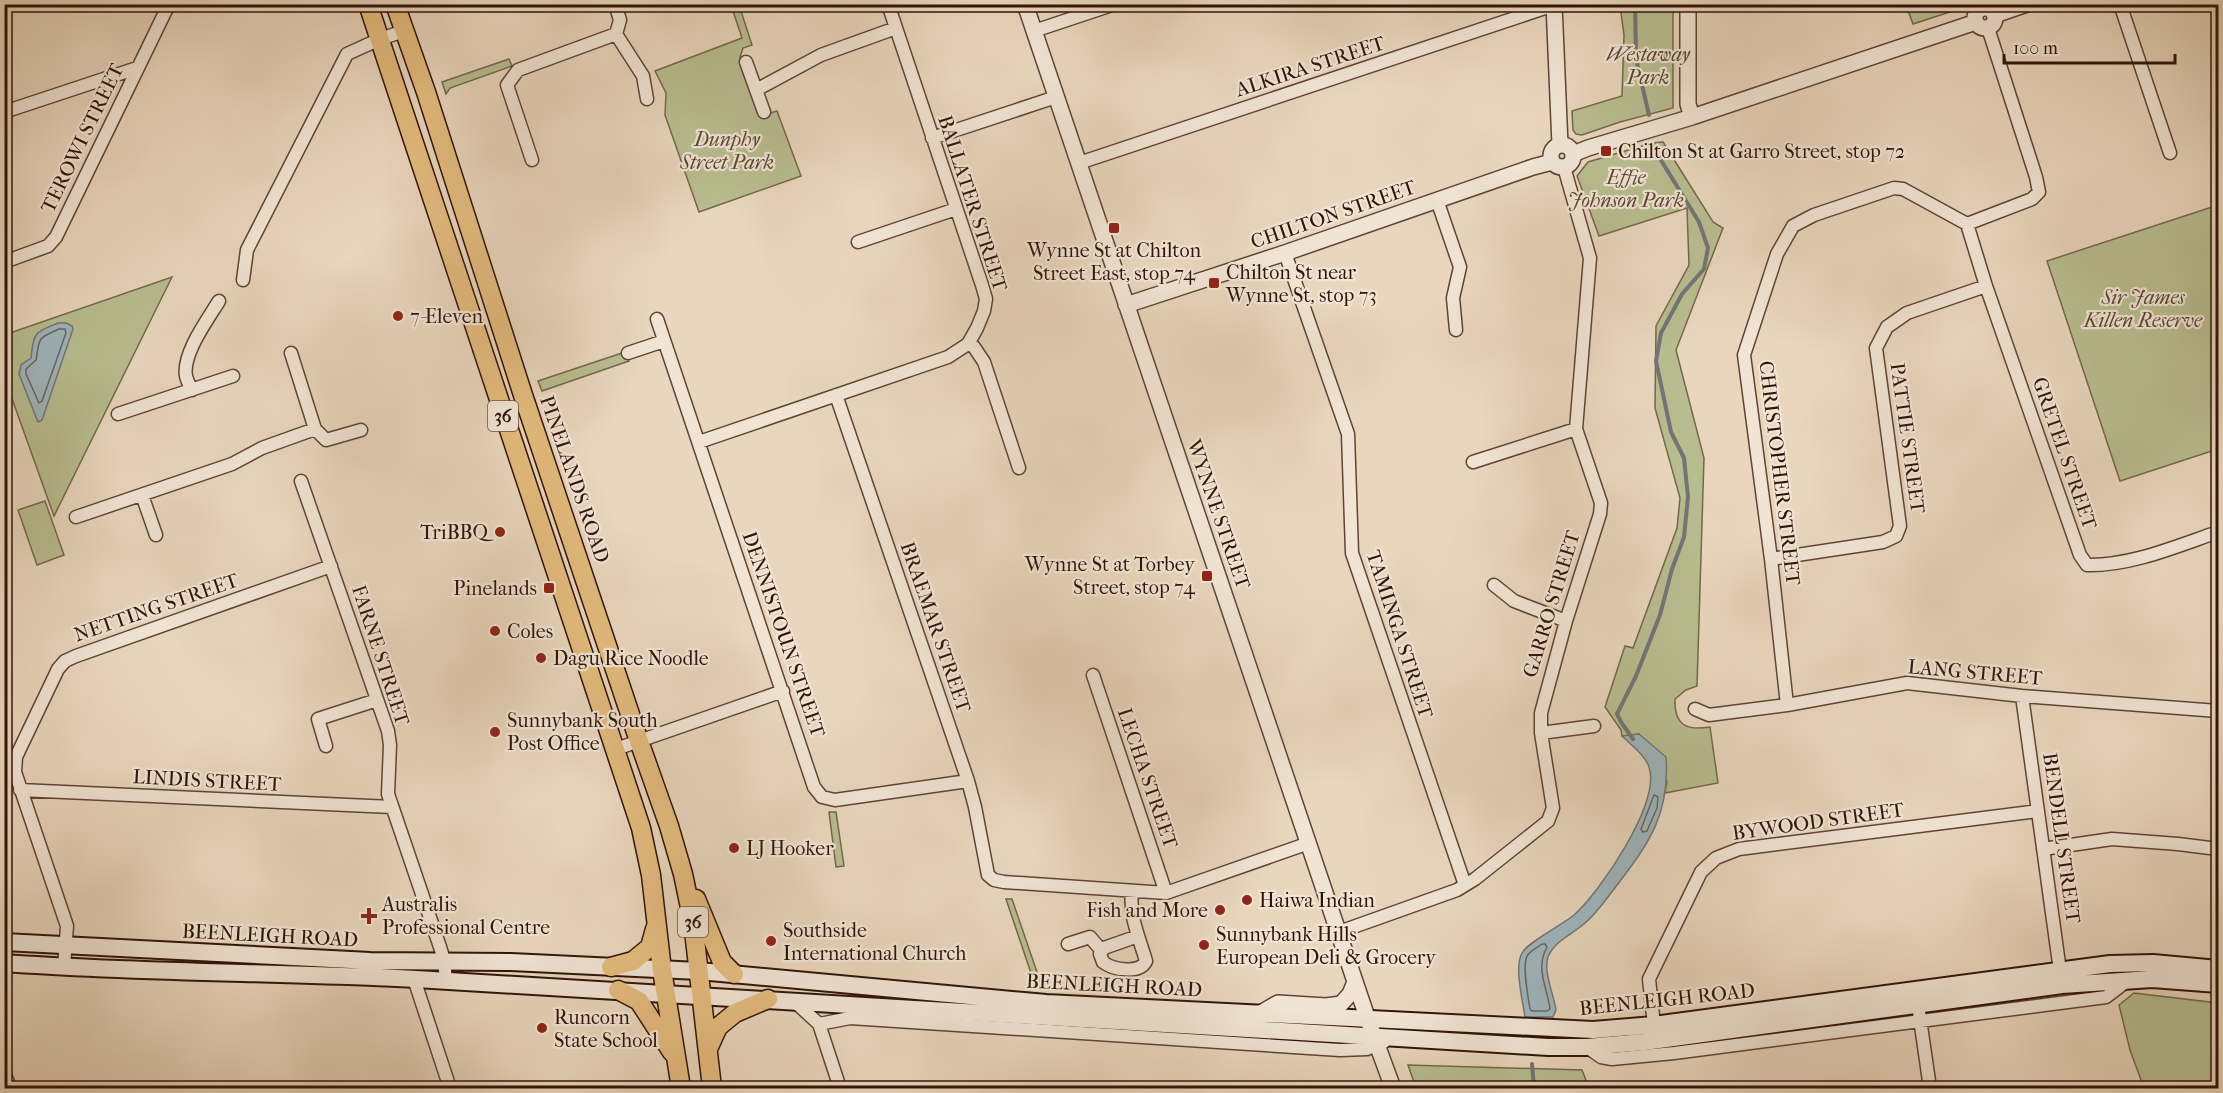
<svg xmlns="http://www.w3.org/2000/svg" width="2223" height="1093" font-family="'IM FELL French Canon',serif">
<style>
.green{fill:#b8bd90;stroke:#74684c;stroke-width:1.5}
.water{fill:#9fb6be;stroke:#737576;stroke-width:1.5}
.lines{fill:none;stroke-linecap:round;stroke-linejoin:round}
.shore{stroke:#686564;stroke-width:1.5}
.stream{stroke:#737576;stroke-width:4}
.minor-casing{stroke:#5e4436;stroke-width:15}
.tertiary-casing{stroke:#5e4436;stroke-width:18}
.secondary-casing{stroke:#301409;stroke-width:20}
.primary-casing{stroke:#301409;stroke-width:21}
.minor{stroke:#f1e4d4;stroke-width:12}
.tertiary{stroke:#f1e4d4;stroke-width:15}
.secondary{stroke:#f1e4d4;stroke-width:16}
.primary{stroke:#e4bb7e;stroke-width:18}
.poi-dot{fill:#8f2418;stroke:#f1e4d4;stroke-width:2}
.labels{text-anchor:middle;stroke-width:4.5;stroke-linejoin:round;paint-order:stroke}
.shield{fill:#f1e4d4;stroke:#6a5246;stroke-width:1.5}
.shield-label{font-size:18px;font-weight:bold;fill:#301409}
.park-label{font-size:20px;font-style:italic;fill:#594732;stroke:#f1e4d4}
.street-label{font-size:20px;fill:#301409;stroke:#f1e4d4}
.poi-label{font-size:20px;fill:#301409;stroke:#f1e4d4;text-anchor:start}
</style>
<rect width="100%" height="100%" fill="#e9d6bd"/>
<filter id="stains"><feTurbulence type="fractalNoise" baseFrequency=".00333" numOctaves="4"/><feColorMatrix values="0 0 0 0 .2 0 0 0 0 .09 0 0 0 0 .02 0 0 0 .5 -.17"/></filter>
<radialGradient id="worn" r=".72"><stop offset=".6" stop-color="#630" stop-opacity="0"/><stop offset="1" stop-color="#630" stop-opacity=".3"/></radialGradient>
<!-- green -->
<path class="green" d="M731,5H739L752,45L743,48L740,57L760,116L777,111L801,176L699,212L665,115L666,93L655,71L742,38Z
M1620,5H1673V108L1620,122L1582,135L1576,134L1573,130L1572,111L1622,96L1624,35Z
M1906,5V4L1971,5L1913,24Z
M509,59L512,66L450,88L446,94L442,82Z
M1663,142L1713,222L1723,228L1676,350L1704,458L1697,686L1686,690L1675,699C1674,725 1686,731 1710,727L1718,783L1665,793L1667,782L1639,734L1622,736L1621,730L1605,707L1625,646L1633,648L1677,528L1680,498L1655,408L1656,326L1689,265L1687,208L1599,236L1577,176L1588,162L1652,143Z
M2218,205V449L2120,481L2047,261Z
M172,277L54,516L5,379L9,371L5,359L4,335Z
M625,352L629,361L542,391L538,381Z
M45,501L64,555L37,565L18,510Z
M829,812H836L844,866L836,867Z
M1006,899H1012L1040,981L1036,988Z
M2134,993L2218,1003V1088H2144L2130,1050L2119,1005Z
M1408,1065L1582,1070L1589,1088H1416Z"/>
<!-- water -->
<path class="water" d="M58,323H66L72,326L73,329L42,420L38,422L19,374L21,365L31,358C34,332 34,333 58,323Z
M1639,734L1666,757C1670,813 1650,842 1617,885C1607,898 1597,913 1585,923C1573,934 1554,941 1548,957C1543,972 1554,995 1556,1010L1553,1017H1525C1523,1002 1514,967 1522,953C1528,942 1562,925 1574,915C1600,892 1661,803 1649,767C1645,755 1631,745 1622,736Z"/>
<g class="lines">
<!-- shore -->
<path class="shore" d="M59,329H65L66,333L42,401L39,403L26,374V369L36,360C40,338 36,339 59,329Z
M1654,795L1658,797L1657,808L1647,831L1643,832L1641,829Z
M1542,944H1545L1547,947C1535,969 1547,986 1550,1009L1547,1011H1532L1530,1009C1528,996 1522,967 1527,956C1530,951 1538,947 1542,944Z"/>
<!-- stream -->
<path class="stream" d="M1635,4L1636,59L1649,115
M1633,739L1621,722L1617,714L1636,676L1660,615L1672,569L1684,537L1688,497L1684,458L1671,432L1656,361L1661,333L1682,294L1704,269L1708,248L1699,222L1659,157L1656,144
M1532,1064L1534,1088"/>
<defs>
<path id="minor" d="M2120,4L2170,153
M1034,31L1115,4
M616,34L643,76L647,99
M746,62L764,112
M756,90L821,55L896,28
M4,112L137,68
M932,138L1056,97
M532,160L507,85L518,70L616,34L620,20L615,4
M1079,163L1554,5
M1437,200L1460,267L1453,298L1456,330
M1967,224L1986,286L2080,555L2087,565C2131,566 2177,546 2218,532
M858,242L956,209
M1285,253L1348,434L1352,553L1465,885
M4,262L48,246L56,237L169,4
M243,280L247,250L347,54L380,39L404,31
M657,319L814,787L822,797L835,800L968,781
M968,344L974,347L984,362L1019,468
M291,353L315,429L326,440L361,430
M628,353L664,341
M192,390C190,386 187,381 186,376C182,354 208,319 219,301
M836,395L968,781L975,807L988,875L994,880L1004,882L1166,893L1309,843
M118,414L233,376
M699,442L948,357L968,344L977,328L984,311L986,299L982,285L888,4
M1473,462L1576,429
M301,481L388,731L390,745L388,794L440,947L444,960L446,981
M142,495L156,535
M76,517L232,464L262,448L315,429
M1771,559L1883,542L1896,536L1900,526L1876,348L1887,327L1907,313L1986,286
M1494,585L1514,601L1566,621
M1093,675L1166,893
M2022,696L2061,978
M1787,705L1771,559L1744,355L1777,254L1793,226L1814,215L1894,188L1903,189L1967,224L2032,199L2039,192L2036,177L1988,28
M1695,709L1709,715L1787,705L1907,683L2022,696L2218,711
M1541,733L1594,726
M326,746L318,719L377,700
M616,749L783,691
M20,790L392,807
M2043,849L2112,839L2178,844L2218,849
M1132,891C1129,916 1139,937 1146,961C1140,974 1113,970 1103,962L1100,954L1104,948L1138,936
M1339,932L1457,890L1475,879L1548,821L1553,808L1541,733V713L1566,621L1600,514L1601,503L1576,429L1590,258L1564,167
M1068,944L1090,937L1101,950
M64,967L67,926L15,772L16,757L58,669L65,661L76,656L331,566
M414,979L450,1088
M794,1001L819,1024L840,1088
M1919,1012L1930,1088
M819,1024L850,1018L1340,1050L1367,1049L1384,1042
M1654,1025L1649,979L1701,872L1716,858L1739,849L2038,811
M1587,1047L1601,1057L1612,1059L1674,1053L2106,997L2127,981
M4,1072L10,1088"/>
<path id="tertiary" d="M1025,4L1368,1020L1393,1088
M1554,4L1560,145
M1688,4V104L1692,117
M1975 18a10 10 0 1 1 20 0a10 10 0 1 1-20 0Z
M1995,15L2027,4
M1551 156a11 11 0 1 1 22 0a11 11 0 1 1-22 0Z
M1573,154L1588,148L1692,117L1976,22
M1126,305L1285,253L1533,167L1552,162
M1259,1014L1278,1003L1326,1006L1341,1004L1350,994L1355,982"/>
<path id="secondary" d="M4,942L370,961L511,962L699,971L1046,1003L1593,1030L1654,1025L2110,964L2153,963L2218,969
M4,963C141,973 279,972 416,979C793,999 1170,1024 1548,1047H1587L1644,1042L2062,985L2152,979L2218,984"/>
<path id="primary" d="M368,4L641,828L651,875L662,970L681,1088
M395,4L426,92L522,392L639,741L669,826L683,874L693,922L712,1088
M696,899L722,962L734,974
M611,967L633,961L650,947L655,929
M618,990L639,1001L672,1052
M708,1049L718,1027L735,1013L768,999"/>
</defs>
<!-- minor casing -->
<use href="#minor" class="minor-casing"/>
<!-- tertiary casing -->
<use href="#tertiary" class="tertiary-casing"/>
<!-- secondary casing -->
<use href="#secondary" class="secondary-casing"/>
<!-- primary casing -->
<use href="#primary" class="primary-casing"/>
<!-- minor -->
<use href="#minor" class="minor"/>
<!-- tertiary -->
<use href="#tertiary" class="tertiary"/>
<!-- secondary -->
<use href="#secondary" class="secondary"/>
<!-- primary -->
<use href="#primary" class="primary"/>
</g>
<!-- markers -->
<g class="poi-dot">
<rect x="1600" y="145" width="12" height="12" rx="3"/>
<rect x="1108" y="222" width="12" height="12" rx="3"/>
<rect x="1208" y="277" width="12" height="12" rx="3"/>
<circle cx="398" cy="316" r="6"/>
<circle cx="500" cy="532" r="6"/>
<rect x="1201" y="570" width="12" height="12" rx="3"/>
<rect x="543" y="582" width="12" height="12" rx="3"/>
<circle cx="495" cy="631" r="6"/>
<circle cx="541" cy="658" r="6"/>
<circle cx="495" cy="732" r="6"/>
<circle cx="734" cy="848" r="6"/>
<circle cx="1247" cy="900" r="6"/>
<circle cx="1220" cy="910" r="6"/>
<path d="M366 907h6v6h6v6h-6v6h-6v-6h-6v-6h6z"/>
<circle cx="771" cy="941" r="6"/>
<circle cx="1204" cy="945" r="6"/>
<circle cx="542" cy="1028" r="6"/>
</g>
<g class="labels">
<!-- shield labels -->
<g class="shield">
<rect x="488" y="401" width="30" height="30" rx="4.5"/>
<rect x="678" y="907" width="30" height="30" rx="4.5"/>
</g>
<g class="shield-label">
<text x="503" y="422">36</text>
<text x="693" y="928">36</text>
</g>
<!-- park labels -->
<g class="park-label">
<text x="1648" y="61">Westaway<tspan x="1648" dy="23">Park</tspan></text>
<text x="727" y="146">Dunphy<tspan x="727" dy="23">Street Park</tspan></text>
<text x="1626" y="184">Effie<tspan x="1626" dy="23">Johnson Park</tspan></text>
<text x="2143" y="304">Sir James<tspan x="2143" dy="23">Killen Reserve</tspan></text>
</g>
<!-- street labels -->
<g class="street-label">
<text transform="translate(1310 66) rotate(-18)" y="7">ALKIRA STREET</text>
<text transform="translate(82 138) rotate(-64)" y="7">TEROWI STREET</text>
<text transform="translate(973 203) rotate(72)" y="7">BALLATER STREET</text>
<text transform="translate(1333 214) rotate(-19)" y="7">CHILTON STREET</text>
<text transform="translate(1908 438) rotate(82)" y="7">PATTIE STREET</text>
<text transform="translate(2065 453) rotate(71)" y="7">GRETEL STREET</text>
<text transform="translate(1780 473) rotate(83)" y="7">CHRISTOPHER STREET</text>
<text transform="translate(575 479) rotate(71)" y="7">PINELANDS ROAD</text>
<text transform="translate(1219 514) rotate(71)" y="7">WYNNE STREET</text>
<text transform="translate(1551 604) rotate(-73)" y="7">GARRO STREET</text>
<text transform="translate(156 607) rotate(-19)" y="7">NETTING STREET</text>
<text transform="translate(936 627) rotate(71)" y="7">BRAEMAR STREET</text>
<text transform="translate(784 634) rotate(71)" y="7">DENNISTOUN STREET</text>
<text transform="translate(1400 634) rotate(72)" y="7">TAMINGA STREET</text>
<text transform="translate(381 655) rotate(72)" y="7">FARNE STREET</text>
<text transform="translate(1975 672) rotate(5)" y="7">LANG STREET</text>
<text transform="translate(1148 778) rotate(71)" y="7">LECHA STREET</text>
<text transform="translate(207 780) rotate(3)" y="7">LINDIS STREET</text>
<text transform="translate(1818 821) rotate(-8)" y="7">BYWOOD STREET</text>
<text transform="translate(2062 838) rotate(82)" y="7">BENDELL STREET</text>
<text transform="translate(270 935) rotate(3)" y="7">BEENLEIGH ROAD</text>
<text transform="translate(1114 985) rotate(3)" y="7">BEENLEIGH ROAD</text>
<text transform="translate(1667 999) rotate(-6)" y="7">BEENLEIGH ROAD</text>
</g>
<!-- poi labels -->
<g class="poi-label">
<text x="1618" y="158">Chilton St at Garro Street, stop 72</text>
<text x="1114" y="257" text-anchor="middle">Wynne St at Chilton<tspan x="1114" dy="23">Street East, stop 74</tspan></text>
<text x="1226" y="279">Chilton St near<tspan x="1226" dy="23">Wynne St, stop 73</tspan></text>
<text x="410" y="323">7-Eleven</text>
<text x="488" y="539" text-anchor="end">TriBBQ</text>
<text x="1195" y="571" text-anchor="end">Wynne St at Torbey<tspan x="1195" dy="23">Street, stop 74</tspan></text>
<text x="537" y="595" text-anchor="end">Pinelands</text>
<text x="507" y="638">Coles</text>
<text x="553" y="665">Dagu Rice Noodle</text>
<text x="507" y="727">Sunnybank South<tspan x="507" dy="23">Post Office</tspan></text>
<text x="746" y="855">LJ Hooker</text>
<text x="1259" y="907">Haiwa Indian</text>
<text x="382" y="911">Australis<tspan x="382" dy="23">Professional Centre</tspan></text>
<text x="1208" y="917" text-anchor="end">Fish and More</text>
<text x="783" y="937">Southside<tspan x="783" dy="23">International Church</tspan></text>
<text x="1216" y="941">Sunnybank Hills<tspan x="1216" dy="23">European Deli &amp; Grocery</tspan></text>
<text x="554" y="1024">Runcorn<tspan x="554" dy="23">State School</tspan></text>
</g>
</g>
<!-- margin -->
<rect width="2223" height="1093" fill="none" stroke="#e9d6bd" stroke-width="24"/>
<rect x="6" y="6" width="2211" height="1081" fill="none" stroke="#301409" stroke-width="3"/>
<rect x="12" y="12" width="2199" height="1069" fill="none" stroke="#301409" stroke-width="1.5"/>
<!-- scale -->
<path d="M2004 54v9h171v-9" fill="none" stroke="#301409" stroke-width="3"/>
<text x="2013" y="54" font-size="18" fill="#301409" stroke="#f1e4d4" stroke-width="4.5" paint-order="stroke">100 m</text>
<rect width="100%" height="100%" filter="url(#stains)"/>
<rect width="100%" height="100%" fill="url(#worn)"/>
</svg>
